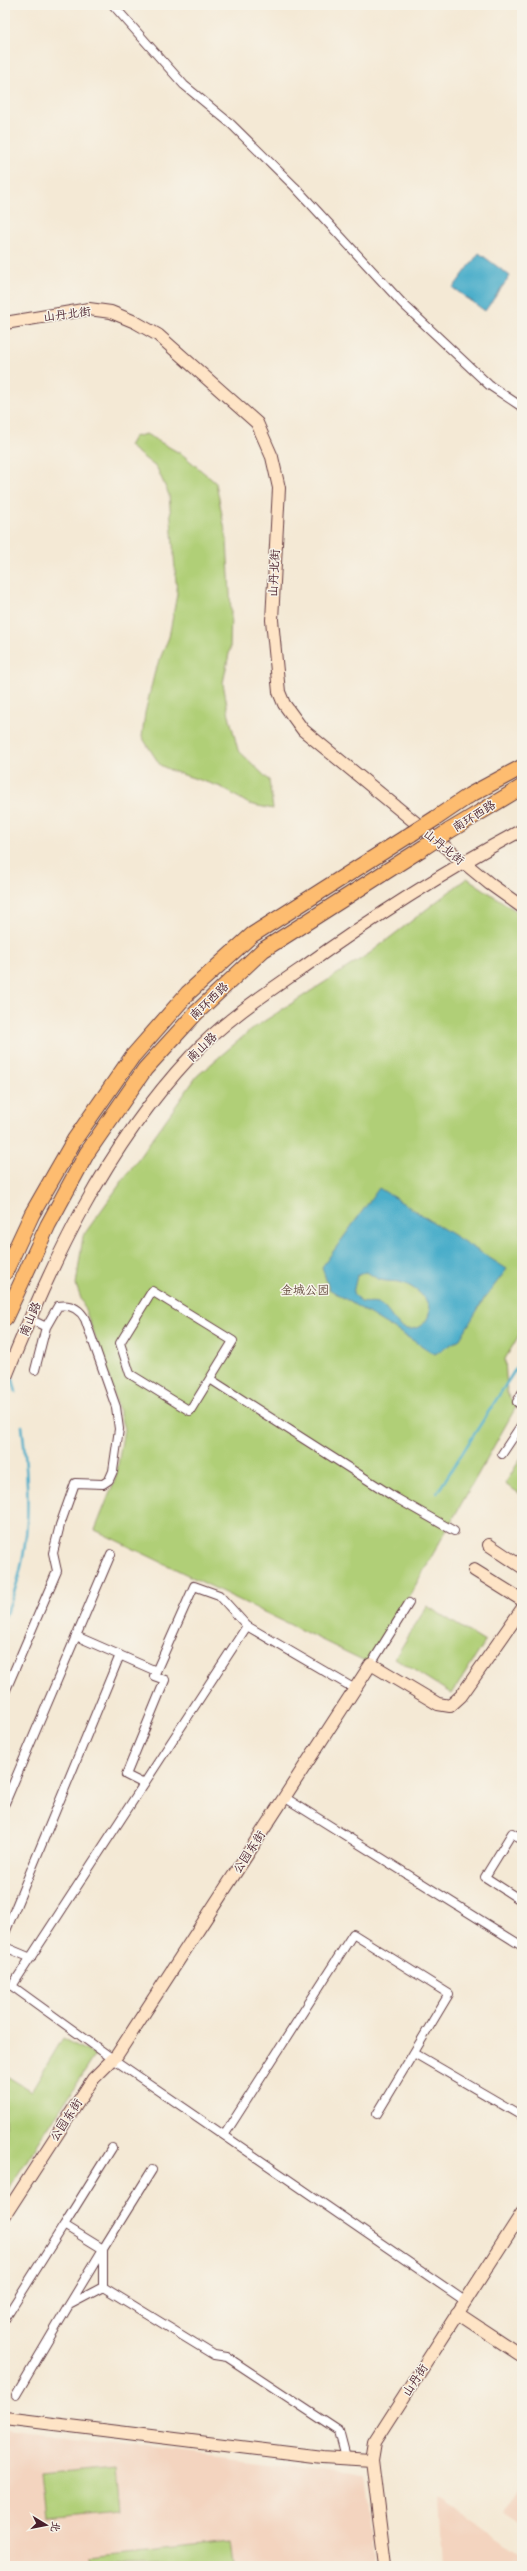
<svg xmlns="http://www.w3.org/2000/svg" width="527" height="2571" font-family="Sriracha,'LXGW WenKai TC',sans-serif">
<style>
.built{fill:#f3d4bf}
.green{fill:#b0cf77;stroke:#7d7751}
.water{fill:#4baeca;stroke:#4a667a;fill-rule:evenodd}
.lines{fill:none;stroke-linecap:round;stroke-linejoin:round}
.stream{stroke:#4baeca;stroke-width:2.5}
.street-casing{stroke:#643d44;stroke-width:10}
.secondary-casing{stroke:#643d44;stroke-width:14}
.highway-casing{stroke:#643d44;stroke-width:17}
.street{stroke:#fff;stroke-width:8}
.secondary{stroke:#fee4c6;stroke-width:12}
.highway{stroke:#fdbc70;stroke-width:15}
.highway-bridge-casing{stroke:#643d44;stroke-width:17;stroke-linecap:butt}
.highway-bridge{stroke:#fdbc70;stroke-width:15}
.labels{text-anchor:middle;stroke-width:3;stroke-linejoin:round;paint-order:stroke}
.street-label{font-size:12px;fill:#4a1f2b;stroke:#f7f3e8}
.park-label{font-size:12px;fill:#644b3e;stroke:#f7f3e8}
</style>
<rect width="100%" height="100%" fill="#f7f3e8"/>
<filter id="ink" filterUnits="userSpaceOnUse"><feTurbulence type="fractalNoise" baseFrequency=".025" numOctaves="2"/><feDisplacementMap in="SourceGraphic" scale="8" xChannelSelector="R" yChannelSelector="G"/><feConvolveMatrix kernelMatrix="1 2 1 2 8 2 1 2 1" color-interpolation-filters="sRGB"/></filter>
<filter id="wash" filterUnits="userSpaceOnUse"><feTurbulence type="fractalNoise" baseFrequency=".012" numOctaves="4" result="noise"/><feDisplacementMap in="SourceGraphic" scale="16" xChannelSelector="R" yChannelSelector="G"/><feGaussianBlur stdDeviation="0.9" result="paint"/><feColorMatrix in="noise" values="0 0 0 0 0 0 0 0 0 0 0 0 0 0 0 0 0 1.4 0 .05"/><feComposite in="paint" operator="in"/></filter>
<g filter="url(#wash)">
<rect width="100%" height="100%" fill="#f4e9d5"/>
<!-- built -->
<path class="built" d="M5,2430L316,2468L364,2472L375,2566H5Z
M522,2483V2522L504,2510Z
M439,2498L522,2554V2566H443Z"/>
<!-- green -->
<path class="green" d="M146,434L183,455L216,483L227,541L231,611L230,649L223,683L228,711L238,750L269,780L273,809L249,804L221,787L172,771L160,765L142,737L145,713L155,671L169,637L177,594L169,495L157,468L129,446L134,437Z
M467,878L522,915V1330L505,1359L507,1393L516,1407L371,1664L95,1530L116,1477L124,1429L106,1366L76,1285L83,1236L197,1076L252,1029L370,953Z
M522,1456V1495L505,1484Z
M427,1606L485,1642L452,1694L395,1658Z
M63,2038L95,2056L5,2194V2075L31,2091Z
M115,2466L119,2510L46,2517L41,2473Z
M231,2543L234,2566H91L90,2558Z"/>
<!-- water -->
<path class="water" d="M479,253L510,276L485,311L453,288Z
M379,1188L507,1269L484,1299L460,1339L435,1354L329,1289L322,1267ZM365,1272C371,1273 375,1279 381,1280C387,1282 393,1281 399,1282C416,1286 440,1306 424,1323C420,1327 413,1330 407,1329C394,1326 391,1312 381,1305C374,1300 368,1304 361,1302L353,1293L357,1276Z"/>
<g class="lines">
<!-- stream -->
<path class="stream" d="M12,1376L16,1392
M437,1493L522,1359
M5,1616C33,1553 30,1493 22,1426"/>
</g>
</g>
<g filter="url(#ink)">
<g class="lines">
<defs>
<path id="street" d="M113,5L184,85L231,124L295,187L402,303L489,385L522,407
M152,1291L233,1341L190,1411L130,1374L120,1343Z
M30,1319L46,1327
M210,1379L396,1498L454,1531
M522,1393L517,1402L522,1406
M502,1454L522,1424
M247,1626L12,1986L113,2059L465,2301
M76,1636L156,1671
M371,1664L409,1603
M5,1692L57,1571L53,1553L60,1525L75,1483L103,1484L109,1480L113,1471L119,1429L116,1407L85,1319C79,1308 70,1304 58,1306L46,1327L35,1370
M144,1784L126,1775L165,1680L154,1676L194,1586L219,1595L247,1626L355,1689
M284,1797L522,1946
M5,1803L111,1554
M522,1839L512,1833L485,1877L522,1901
M5,1933L120,1655
M5,1947L31,1958
M414,2053L522,2116
M225,2134L353,1934L449,1994L377,2114
M103,2287L214,2355L227,2357L339,2431L346,2458
M103,2287V2249L152,2170
M69,2305L103,2249L64,2225L112,2148
M5,2319L64,2225
M16,2395L69,2305L103,2287"/>
<path id="secondary" d="M5,323L89,309L111,312L135,322L158,335L257,423L272,457L279,488L272,620L279,692L284,704L303,730L490,884L522,907
M5,1379C51,1263 105,1148 191,1056C223,1022 263,995 301,969C372,918 445,871 522,830
M489,1545L522,1567
M474,1570L522,1600
M5,2215L93,2079L117,2055L371,1664L438,1704L450,1706L461,1696L522,1609
M457,2313L522,2356
M5,2418L322,2457L372,2460
M385,2566L372,2460L375,2442L522,2213"/>
<path id="highway" d="M436,818L470,795L522,767
M449,831L522,787
M5,1272L32,1214L75,1139L132,1057L188,993L252,935L411,834
M5,1318L48,1225L87,1153L145,1069L196,1013L263,950L423,848"/>
</defs>
<!-- street casing -->
<use href="#street" class="street-casing"/>
<!-- secondary casing -->
<use href="#secondary" class="secondary-casing"/>
<!-- highway casing -->
<use href="#highway" class="highway-casing"/>
<!-- street -->
<use href="#street" class="street"/>
<!-- secondary -->
<use href="#secondary" class="secondary"/>
<!-- highway -->
<use href="#highway" class="highway"/>
<defs>
<path id="highway-bridge" d="M411,834L436,818
M423,848L449,831"/>
</defs>
<!-- highway-bridge casing -->
<use href="#highway-bridge" class="highway-bridge-casing"/>
<!-- highway-bridge -->
<use href="#highway-bridge" class="highway-bridge"/>
</g>
</g>
<g class="labels">
<!-- street labels -->
<g class="street-label">
<text transform="translate(67 314) rotate(-7)" y="4">山丹北街</text>
<text transform="translate(274 573) rotate(-87)" y="4">山丹北街</text>
<text transform="translate(474 816) rotate(-32)" y="4">南环西路</text>
<text transform="translate(444 847) rotate(39)" y="4">山丹北街</text>
<text transform="translate(209 1001) rotate(-44)" y="4">南环西路</text>
<text transform="translate(202 1047) rotate(-44)" y="4">南山路</text>
<text transform="translate(30 1319) rotate(-67)" y="4">南山路</text>
<text transform="translate(249 1852) rotate(-57)" y="4">公园东街</text>
<text transform="translate(66 2120) rotate(-57)" y="4">公园东街</text>
<text transform="translate(415 2380) rotate(-57)" y="4">山丹街</text>
</g>
<!-- park labels -->
<g class="park-label">
<text x="305" y="1294">金城公园</text>
</g>
</g>
<!-- margin -->
<rect width="527" height="2571" fill="none" stroke="#f7f3e8" stroke-width="20"/>
<!-- north arrow -->
<g transform="translate(46 2525) rotate(100)" stroke="#f7f3e8" stroke-width="3" paint-order="stroke">
<path d="M0-3L7 15L0 10L-7 15Z" fill="#4a1f2b"/>
<text y="-6" font-size="11" font-weight="bold" text-anchor="middle" fill="#4a1f2b">北</text>
</g>
</svg>
